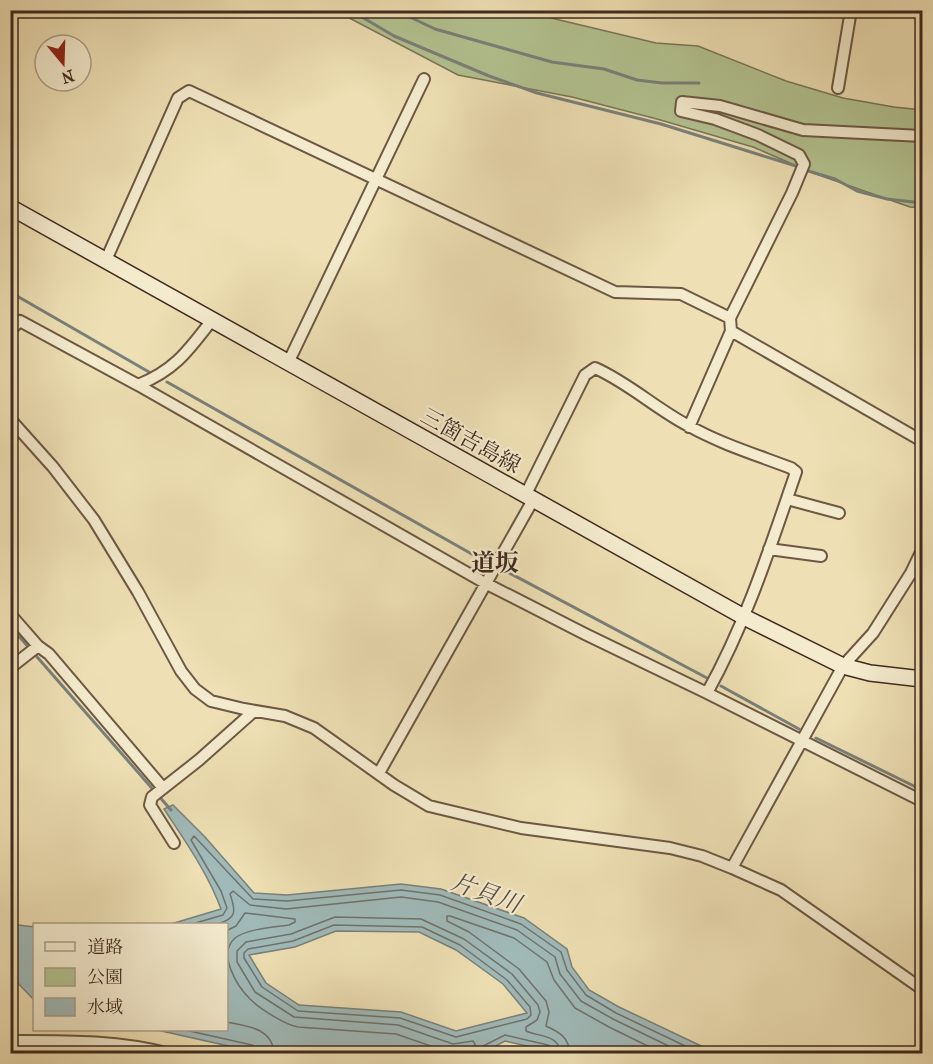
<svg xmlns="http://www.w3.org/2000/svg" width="933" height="1064" font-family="'IM FELL French Canon','Noto Serif JP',serif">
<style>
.green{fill:#b3c391;stroke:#7a7658;stroke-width:1.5}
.water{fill:#a0bab9;stroke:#7a807b;stroke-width:1.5;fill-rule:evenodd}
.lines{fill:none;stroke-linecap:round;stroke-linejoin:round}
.shore{stroke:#70726c;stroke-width:1.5}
.stream{stroke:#7a807b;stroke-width:3}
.street-casing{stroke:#6c5844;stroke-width:14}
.secondary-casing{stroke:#402a1f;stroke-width:18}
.street{stroke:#f4ebce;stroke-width:10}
.secondary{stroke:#f4ebce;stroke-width:15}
.labels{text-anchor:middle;stroke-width:4.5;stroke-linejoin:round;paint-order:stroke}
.street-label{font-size:22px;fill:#402a1f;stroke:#f4ebce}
.neighbourhood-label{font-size:24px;font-weight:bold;fill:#402a1f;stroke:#f4ebce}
.water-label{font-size:24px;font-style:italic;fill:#584e46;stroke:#f4ebce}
</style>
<rect width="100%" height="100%" fill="#eee0b4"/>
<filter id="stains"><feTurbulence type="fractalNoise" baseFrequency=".00333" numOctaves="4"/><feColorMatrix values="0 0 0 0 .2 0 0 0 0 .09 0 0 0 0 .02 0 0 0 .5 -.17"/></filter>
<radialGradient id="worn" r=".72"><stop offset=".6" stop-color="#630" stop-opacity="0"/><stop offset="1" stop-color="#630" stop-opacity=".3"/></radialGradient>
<!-- green -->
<path class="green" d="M336,11H522L656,43L698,46L786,81L843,98L894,107L922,110V208L910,207L813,173L753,147L657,119L572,97L458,75Z"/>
<!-- water -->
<path class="water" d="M173,805L205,837L254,893L287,895L401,884L441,889L524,918L567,949L572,967L589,990L619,1007L716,1053H559L505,1041L482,1053H260L157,1030H226V924H171L221,909C208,873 185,841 164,809ZM336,931L419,932L456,950L503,984L527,1013L456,1031L401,1012L299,1005L266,983L249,955L295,947Z
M10,924L34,927V1000L11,976Z"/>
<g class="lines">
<!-- shore -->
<path class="shore" d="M192,924L223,915L227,908L221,891L191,840L194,836L253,899L287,901L401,890L440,895L521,924L561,952L567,970L586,995L616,1013L702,1054
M217,924C237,919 236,911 230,894L233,891L250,905L286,909L401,897L438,902L517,930L555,957L560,974L581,1001L613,1019L685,1054
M334,925L422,927L460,945L507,980L530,1007L531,1015L527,1019L456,1037L400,1018L298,1011L262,987L244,958V953L248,949L293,941Z
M226,931L236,926L245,913L295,919V922L289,925C275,927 246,929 235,938C217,954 237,986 250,999C259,1008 285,1025 298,1027L396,1034L454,1054
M226,1022C247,1026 273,1028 274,1054
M185,1030L252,1045L256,1048L257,1054
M473,1054L475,1044L473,1041L453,1044L398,1025L294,1017L255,992L237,962V951L246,942L291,934L335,917L421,919L464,939L512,974L538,1005L540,1012L537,1020L526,1027V1031C539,1037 559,1034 561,1054
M480,1054L483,1046L505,1035L548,1045L552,1048L553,1054
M570,1054C569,1037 559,1032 546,1026L549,1012L546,1001L519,969L469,932L447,921V916H450L514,938L547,962L554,980L575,1008L609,1027L664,1054"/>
<!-- stream -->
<path class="stream" d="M350,10L394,36L489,76L537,93L661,124L799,167
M395,10L435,29L552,62L604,69L637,80L662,83H699
M805,170L835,179L857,191L887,199L922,203
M10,292L149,372
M167,382L486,562
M502,569L707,678
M10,626L171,810
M721,686L799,729
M816,738L922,790
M40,1054L51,1049"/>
<defs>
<path id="street" d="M838,88L851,10
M106,260L178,98L189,91L615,292L681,294L730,318
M10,330L20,321L138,385C175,370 188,351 212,320
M731,331L922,441
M288,363L424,79
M138,385L485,583L585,634L707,693L922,801
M10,419L53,467L94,520L138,592L181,671L195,689L211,701L244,709L285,716L314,728L394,785L429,806L521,828L670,848L702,856L732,868L781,890L922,989
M689,427L731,331L730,318L792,193L804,164L799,155L758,135L715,119L681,111L682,102L720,106L803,130L922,136
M525,496L585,375L595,368C629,383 656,409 689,426C721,444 757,455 791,468L796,472C770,548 746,623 707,693
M787,499L839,513
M769,549L821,556
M10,614L38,646
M10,668L38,646L49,654L163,788
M379,773L533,500
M174,843L150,805L152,797L199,760L254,711
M732,868L843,666L873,633L911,573L922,550
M10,1041C64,1041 118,1040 170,1054"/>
<path id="secondary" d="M10,207L744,617L843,666L870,673L922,679"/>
</defs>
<!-- street casing -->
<use href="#street" class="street-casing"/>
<!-- secondary casing -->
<use href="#secondary" class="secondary-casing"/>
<!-- street -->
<use href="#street" class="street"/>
<!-- secondary -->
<use href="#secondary" class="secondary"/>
</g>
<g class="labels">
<!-- street labels -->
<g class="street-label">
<text transform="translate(471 440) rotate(29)" y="8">三箇吉島線</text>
</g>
<!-- neighbourhood labels -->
<g class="neighbourhood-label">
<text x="495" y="571">道坂</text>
</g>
<!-- water labels -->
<g class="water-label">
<text transform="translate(486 893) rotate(20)" y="8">片貝川</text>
</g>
</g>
<!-- margin -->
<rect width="933" height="1064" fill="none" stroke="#eee0b4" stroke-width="36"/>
<rect x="12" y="12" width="909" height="1040" fill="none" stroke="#402a1f" stroke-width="3"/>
<rect x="18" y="18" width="897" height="1028" fill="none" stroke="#402a1f" stroke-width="1.5"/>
<!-- legend -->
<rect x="33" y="923" width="195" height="108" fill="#f4ebce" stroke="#ac9e88" stroke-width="1.5"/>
<rect x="45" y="942" width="30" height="9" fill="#f4ebce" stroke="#ac9e88" stroke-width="1.5"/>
<text x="87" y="953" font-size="18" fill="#402a1f">道路</text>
<rect x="45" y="968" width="30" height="18" fill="#b3c391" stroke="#ac9e88" stroke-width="1.5"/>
<text x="87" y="983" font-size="18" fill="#402a1f">公園</text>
<rect x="45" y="998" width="30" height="18" fill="#a0bab9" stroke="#ac9e88" stroke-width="1.5"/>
<text x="87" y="1013" font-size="18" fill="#402a1f">水域</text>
<!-- north arrow -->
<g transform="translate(63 63) rotate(161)"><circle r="28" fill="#f4ebce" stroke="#ac9e88" stroke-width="1.5"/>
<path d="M0-4.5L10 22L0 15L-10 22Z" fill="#8f2418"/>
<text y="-9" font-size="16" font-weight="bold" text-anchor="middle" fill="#402a1f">N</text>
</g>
<rect width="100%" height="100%" filter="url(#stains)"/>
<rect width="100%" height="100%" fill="url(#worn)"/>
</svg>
